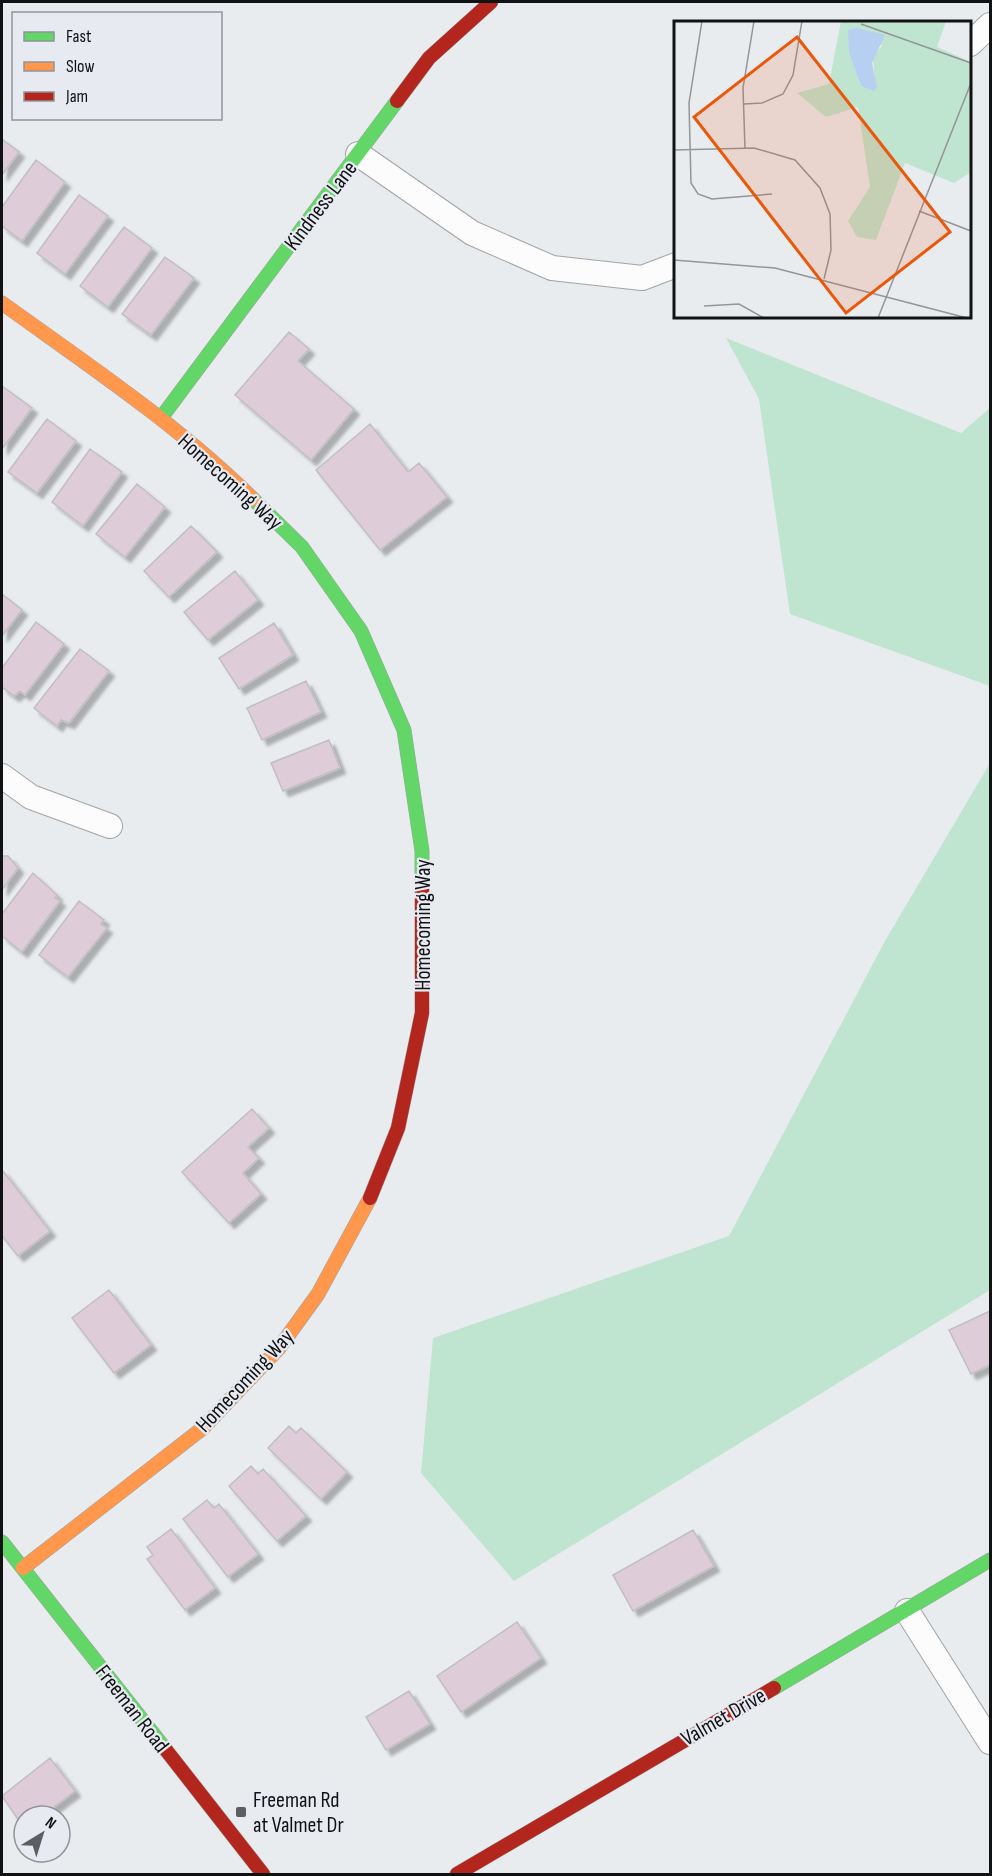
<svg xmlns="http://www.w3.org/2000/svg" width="992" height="1876" font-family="'Sofia Sans Condensed',sans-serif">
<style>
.green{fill:#bfe4d0}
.building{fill:#decdd8;stroke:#c0bfc1;stroke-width:1.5;filter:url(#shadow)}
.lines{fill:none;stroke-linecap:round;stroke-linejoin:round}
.street-casing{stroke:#a2a3a5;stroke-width:26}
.fast-casing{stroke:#a2a3a5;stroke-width:15}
.slow-casing{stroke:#a2a3a5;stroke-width:15}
.jam-casing{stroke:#a2a3a5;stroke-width:15}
.street{stroke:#fcfcfd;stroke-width:24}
.fast{stroke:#63d668;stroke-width:14}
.slow{stroke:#ff974d;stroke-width:14}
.jam{stroke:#b3261e;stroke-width:14}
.poi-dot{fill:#5d5e61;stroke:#e7ebf1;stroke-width:2}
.labels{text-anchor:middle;stroke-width:4.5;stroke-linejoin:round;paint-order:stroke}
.street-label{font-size:22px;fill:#111214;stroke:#e7ebf1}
.poi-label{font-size:22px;fill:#111214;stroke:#e7ebf1;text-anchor:start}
.inset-road{fill:none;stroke:#939597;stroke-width:1.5}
.view{fill:#e8590c;fill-opacity:0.15;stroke:#e8590c;stroke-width:3}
.inset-edge{fill:none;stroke:#111214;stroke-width:3}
</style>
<defs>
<filter id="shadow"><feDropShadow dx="5.5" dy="5.5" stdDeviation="1.5" flood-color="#0004"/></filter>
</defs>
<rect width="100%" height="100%" fill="#e9ecef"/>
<!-- green -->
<path class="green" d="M726,338L961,433L990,408V686L790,614L759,399Z
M990,763V1290L514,1581L421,1473L433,1338L729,1236L885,941Z"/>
<!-- building -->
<path class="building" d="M2,139L19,152L2,175Z
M36,160L65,182L22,241L2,226V207Z
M79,195L108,216L65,274L37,253Z
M124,227L152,248L108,307L80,286Z
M165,257L194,278L151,335L122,314Z
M289,332L309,349L298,361L354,409L311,460L235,395Z
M2,386L32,408L2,449Z
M47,419L76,441L37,493L8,472Z
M370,424L408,472L419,463L447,497L380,550L316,470Z
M90,449L122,472L83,526L52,502Z
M137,484L165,507L125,557L96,534Z
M191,526L217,552L169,597L144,571Z
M235,571L258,600L208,640L184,612Z
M2,594L22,610L2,636Z
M36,622L64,644L25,695L20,691L14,696L2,687V668Z
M274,623L293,655L239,689L219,658Z
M80,649L109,671L69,723L61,720L57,726L34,708Z
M306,681L321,712L262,740L247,708Z
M329,740L340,768L283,791L271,763Z
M2,856H8L18,868L2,890Z
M33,873L57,895L55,898L60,901L22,952L2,936V914Z
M79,901L104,920L101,924L107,928L68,977L39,955Z
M252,1109L269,1128L248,1147L259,1158L243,1173L261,1194L229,1223L182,1172Z
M2,1170L50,1231L18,1256L2,1236Z
M109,1290L151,1345L114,1373L72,1318Z
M990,1311V1365L971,1374L949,1330Z
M289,1426L296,1433L301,1428L347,1472L321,1499L268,1448Z
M251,1466L258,1474L263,1469L306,1516L277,1541L229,1486Z
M207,1500L214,1508L219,1504L258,1554L228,1577L183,1519Z
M171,1529L215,1588L185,1610L147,1559L153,1555L147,1547Z
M693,1530L714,1566L633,1611L613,1575Z
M517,1622L541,1658L461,1712L437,1676Z
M409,1691L430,1724L386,1750L366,1717Z
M50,1758L75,1791L42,1816H24V1828L2,1796Z"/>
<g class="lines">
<defs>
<path id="street" d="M970,44L990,25
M358,154L472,233L552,268L642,278L676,265
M2,776L31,797L110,826
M907,1611L990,1742"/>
<path id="fast" d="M161,418L397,101
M253,499L302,547L361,631L404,730L422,851V878
M2,1542L166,1750
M774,1688L990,1560"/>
<path id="slow" d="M2,303C88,365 177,424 253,499
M23,1568L203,1428L279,1348L318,1294L370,1198"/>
<path id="jam" d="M397,101L429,58L491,2
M370,1198L398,1128L422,1013V878
M166,1750L263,1874
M457,1874L774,1688"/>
</defs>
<!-- street casing -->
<use href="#street" class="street-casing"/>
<!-- fast casing -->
<use href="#fast" class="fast-casing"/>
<!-- slow casing -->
<use href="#slow" class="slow-casing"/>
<!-- jam casing -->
<use href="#jam" class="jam-casing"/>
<!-- street -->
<use href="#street" class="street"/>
<!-- fast -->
<use href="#fast" class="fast"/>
<!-- slow -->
<use href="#slow" class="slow"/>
<!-- jam -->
<use href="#jam" class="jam"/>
</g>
<!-- markers -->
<rect class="poi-dot" x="235" y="1806" width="12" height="12" rx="3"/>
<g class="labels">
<!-- street labels -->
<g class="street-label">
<text transform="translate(320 205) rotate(-53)" y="8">Kindness Lane</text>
<text transform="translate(231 481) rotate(42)" y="8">Homecoming Way</text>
<text transform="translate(422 925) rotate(-90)" y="8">Homecoming Way</text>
<text transform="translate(244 1380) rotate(-47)" y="8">Homecoming Way</text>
<text transform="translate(133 1708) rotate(52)" y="8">Freeman Road</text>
<text transform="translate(723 1716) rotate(-30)" y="8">Valmet Drive</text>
</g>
<!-- poi labels -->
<g class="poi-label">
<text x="253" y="1807">Freeman Rd<tspan x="253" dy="25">at Valmet Dr</tspan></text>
</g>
</g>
<!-- overview -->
<g transform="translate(674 21)">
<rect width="297" height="297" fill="#e9ecef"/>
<path d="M167,0H272L263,26L297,41V151L280,162L231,142L202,219L183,216L174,200L196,166L184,86L152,96L123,72L155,63ZM209,23L199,37L201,60L187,65L178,38Z" fill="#bfe4d0" fill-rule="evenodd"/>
<path d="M183,7L211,14L198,42L203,66L200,70L187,65L175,31L174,9Z" fill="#b7d0f2"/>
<path class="inset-road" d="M28,0L15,82L17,162L24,173L38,178L98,173M187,3L297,42M70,83L88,82L109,73L119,54L128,0M71,127L69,67L80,0M0,129L80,127L121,139L146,167L156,193L157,229L150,258M245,190L297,210M0,239L101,247L293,297M30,285L65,283L90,297M204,297L297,62"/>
<path class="view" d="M123,16L276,211L172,292L20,96Z"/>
<rect width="297" height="297" class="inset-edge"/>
</g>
<!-- border -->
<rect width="992" height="1876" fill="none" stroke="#111214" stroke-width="6"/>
<!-- legend -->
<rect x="12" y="12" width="210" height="108" fill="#e7ebf1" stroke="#919499" stroke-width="1.5"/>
<rect x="24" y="32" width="30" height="9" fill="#63d668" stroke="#919499" stroke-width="1.5"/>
<text x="66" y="42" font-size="18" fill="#111214">Fast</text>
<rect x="24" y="62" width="30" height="9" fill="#ff974d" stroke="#919499" stroke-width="1.5"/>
<text x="66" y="72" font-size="18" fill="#111214">Slow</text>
<rect x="24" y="92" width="30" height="9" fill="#b3261e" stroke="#919499" stroke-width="1.5"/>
<text x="66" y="102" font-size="18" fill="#111214">Jam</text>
<!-- north arrow -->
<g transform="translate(42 1834) rotate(38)"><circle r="28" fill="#e7ebf1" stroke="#919499" stroke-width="1.5"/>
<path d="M0-4.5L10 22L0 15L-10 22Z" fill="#5d5e61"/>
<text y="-9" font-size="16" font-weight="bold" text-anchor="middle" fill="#111214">N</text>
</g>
</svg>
